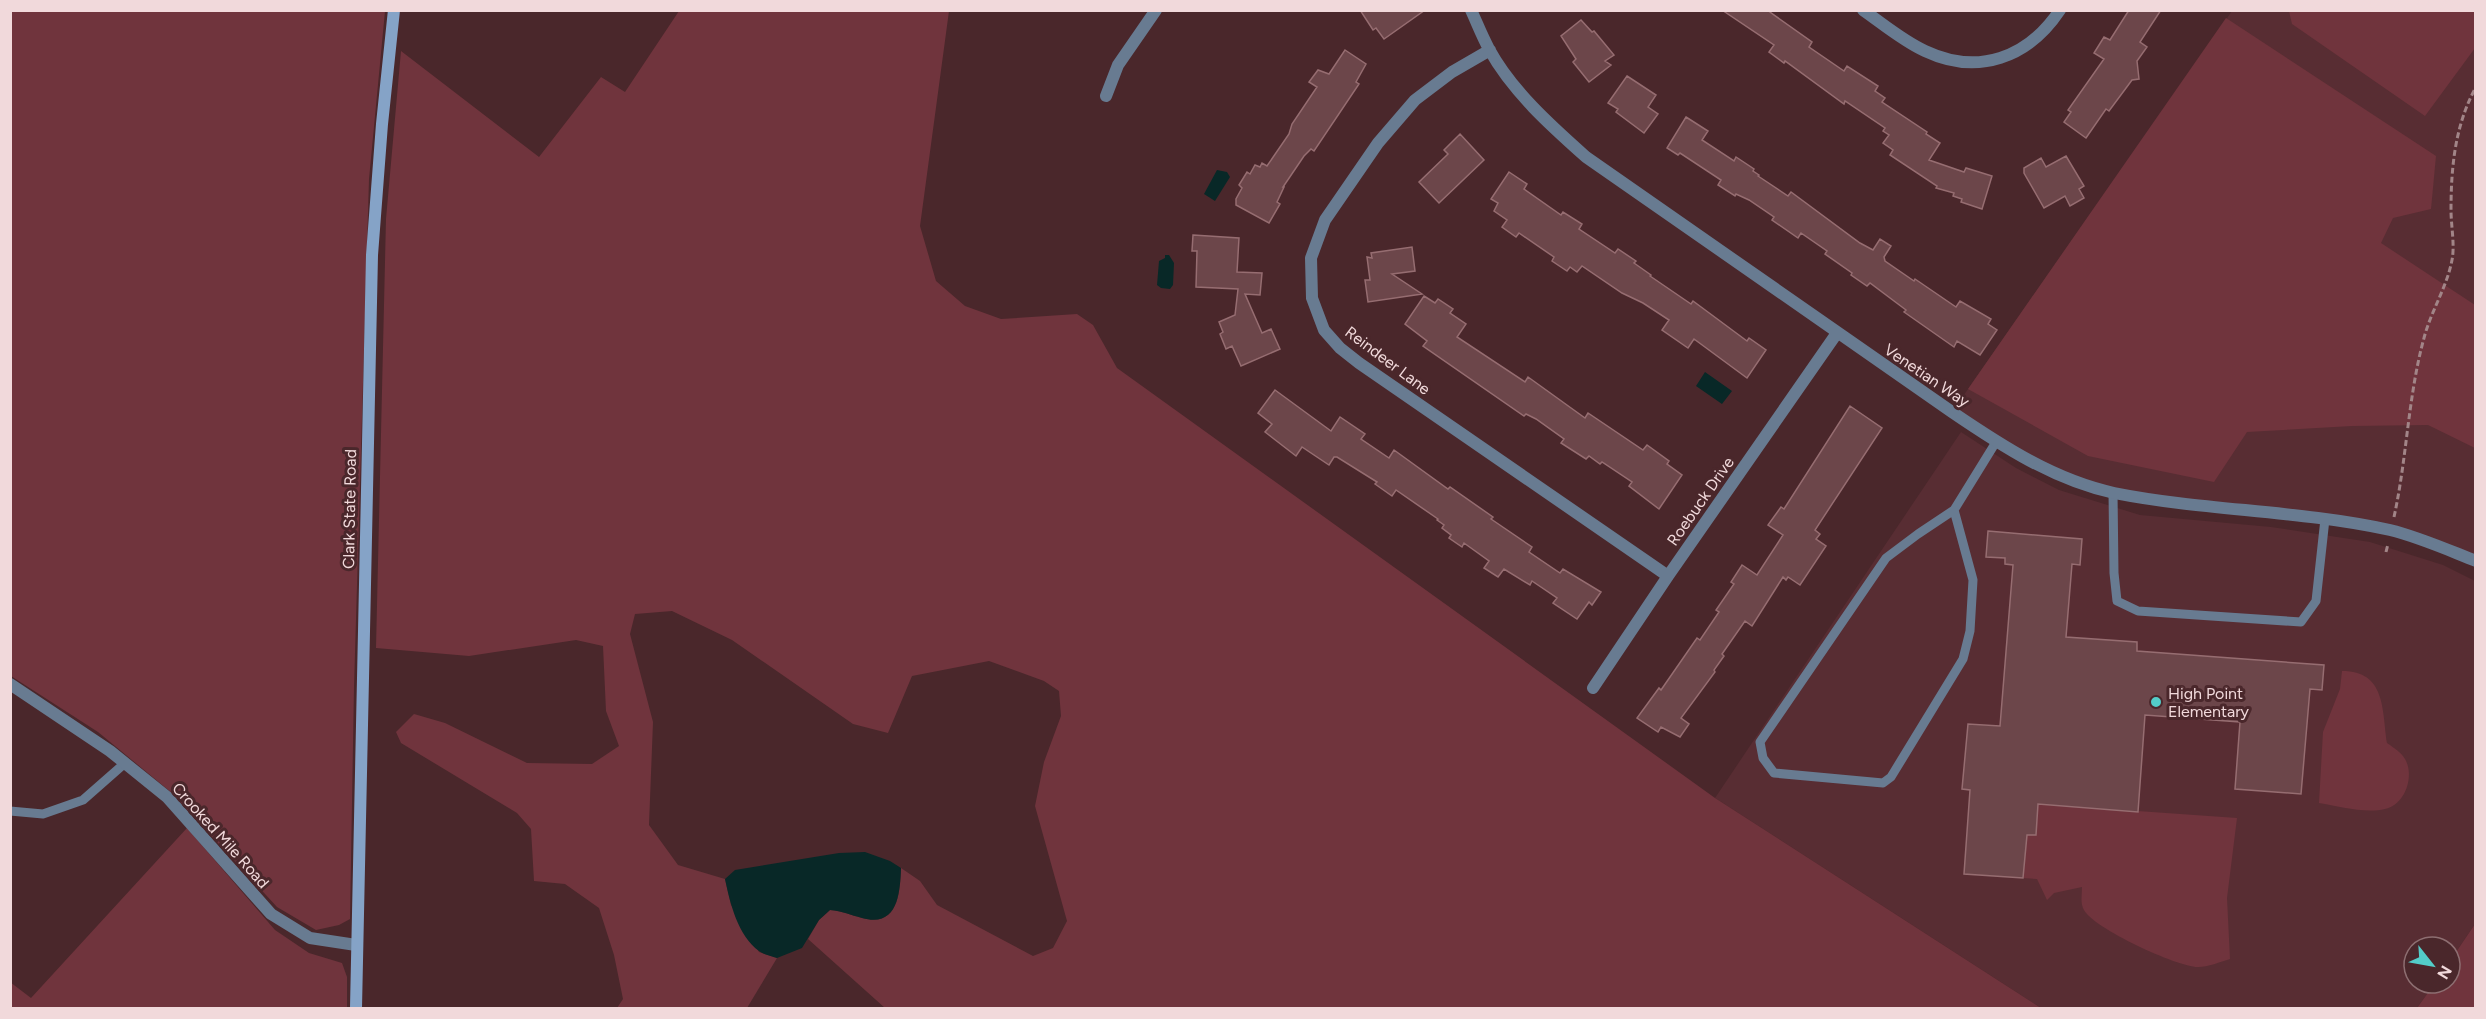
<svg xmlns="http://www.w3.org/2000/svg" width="2486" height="1019" font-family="Figtree,sans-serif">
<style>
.built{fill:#582d33}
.green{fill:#70343d}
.water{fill:#082827}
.building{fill:#6c464a;stroke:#966d71;stroke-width:1.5}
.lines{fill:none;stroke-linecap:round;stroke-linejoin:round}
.path{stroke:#a28588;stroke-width:3;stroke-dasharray:6 3;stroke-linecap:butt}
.service{stroke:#687b91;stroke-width:9}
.minor{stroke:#687b91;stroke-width:12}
.secondary{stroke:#85a3c7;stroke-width:12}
.poi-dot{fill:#53cdc9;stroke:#4a272b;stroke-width:2}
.labels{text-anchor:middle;stroke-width:6;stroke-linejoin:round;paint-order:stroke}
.street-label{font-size:16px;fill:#f1d9db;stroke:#4a272b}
.poi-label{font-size:16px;fill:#f1d9db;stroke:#4a272b;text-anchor:start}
</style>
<rect width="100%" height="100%" fill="#4a272b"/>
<!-- built -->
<path class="built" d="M2232,11H2475V561L2392,531L2198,505L2069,479L1952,412Z
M1961,432L2016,468L2059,490L2140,515L2271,527L2370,542L2443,565L2475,581V924L2450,961V947H2414V983H2435L2417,1008H2041L1715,798Z"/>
<!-- green -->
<path class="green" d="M10,11H385L369,179L354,687L350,919L339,925L316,930L277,907L172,793L98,732L11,676Z
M679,11H949L920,226L936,281L965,306L1001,319L1077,314L1093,325L1117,368L1715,798L2041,1008H885L808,939L819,920L830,910C842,911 851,915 862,918C898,928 900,893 901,868L920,881L937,905L1033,956L1053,948L1067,921L1035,806L1044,762L1061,716L1059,691L1044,681L989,661L912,676L888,733L853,724L732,640L672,611L635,614L630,634L653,722L649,825L678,865L725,879L731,905L759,952L777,958L747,1008H617L623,999L614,955L599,908L565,884L534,881L531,829L517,813L401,743L396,732L414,714L445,723L527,763L592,764L619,746L606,711L603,646L576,640L469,656L376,648L386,219L401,51L539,157L601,77L625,92Z
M2289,11H2475V48L2425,116L2292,24Z
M2226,18L2436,156L2431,209L2393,218L2381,243L2475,305V448L2428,425L2352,426L2247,432L2214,482L2088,456L1968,389Z
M2342,671C2386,671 2382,710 2387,743C2394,748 2401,752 2405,759C2415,776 2405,805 2385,809C2365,814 2339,806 2319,803L2323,732L2340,689Z
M2038,804L2237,818L2227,898L2230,959C2220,962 2208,967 2198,967C2177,967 2093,928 2084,910C2080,903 2082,895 2082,887L2054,893L2047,900L2037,879L2023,878L2027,835H2036Z
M187,828L275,930L309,953L342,963L347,977V1008H11L10,982L31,998Z
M2475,924V1008H2417L2435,983H2450V961Z"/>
<!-- water -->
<path class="water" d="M1217,170L1227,172L1230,177L1215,201L1204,194Z
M1165,255H1169L1174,263L1173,285L1170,289L1161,288L1157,285L1159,261L1165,258Z
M1705,372L1732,391L1722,404L1696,386Z
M865,852L890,861L901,868C900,893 898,928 862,918C851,915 842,911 830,910L819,920L802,948L777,958C772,956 764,955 759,951C738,936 730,903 725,879L735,870L839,853Z"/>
<!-- building -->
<path class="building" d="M1360,10H1425L1384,39L1376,28L1373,30Z
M1722,10H1767L1812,42L1809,47L1844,71L1847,66L1878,86L1875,91L1885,98L1882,102L1927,132L1926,134L1940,143L1929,160L1964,172L1966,168L1992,176L1982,209L1961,202L1962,199L1953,196L1954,193L1936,188L1937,186L1890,155L1893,150L1883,143L1889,135L1883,131L1885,128L1845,101L1844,104L1785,61L1784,63L1769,52L1774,45Z
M2129,10H2161L2140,42L2147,47L2137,61L2139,79L2132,80L2109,111L2106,109L2086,138L2064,122L2071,112L2068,110L2104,59L2094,53L2104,37L2110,40Z
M1581,20L1592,32L1594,31L1614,55L1605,61L1611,65L1589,82L1573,62L1576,59L1561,36Z
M1345,50L1366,64L1356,82L1359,84L1314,151L1311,149L1304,156L1283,187H1284L1277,202L1280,204L1269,223L1236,205V199L1242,188L1239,185L1247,172L1250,174L1255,165L1260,167L1262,163L1267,166L1289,134L1292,124L1317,87L1309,82L1318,70L1329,74Z
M1627,76L1656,95L1648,107L1658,114L1644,133L1616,112L1618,109L1608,103Z
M1686,117L1708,131L1702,140L1734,161L1736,157L1754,169L1753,171L1759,175L1758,176L1788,196L1791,192L1860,243L1873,250L1880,239L1891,246L1884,257L1885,261L1914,281L1915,279L1956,307L1960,301L1991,319L1988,324L1997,330L1980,355L1957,341L1954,347L1904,312L1906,310L1870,283L1867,286L1851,275L1852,273L1825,254L1827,251L1801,233L1798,238L1772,220L1774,217L1749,200L1736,194L1735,196L1718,185L1721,180L1680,153L1678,155L1667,148Z
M1460,134L1484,160L1439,203L1419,182L1448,154L1444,150Z
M2066,156L2084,186L2079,189L2084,198L2070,206L2065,196L2044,208L2024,173V168L2041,158L2046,167Z
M1509,172L1527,184L1524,189L1561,215L1563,212L1582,224L1579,229L1615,253L1618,249L1636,261L1634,263L1651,275L1650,276L1691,304L1693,301L1747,341L1749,338L1766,350L1747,378L1694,339L1688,348L1662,330L1669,320L1643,303L1622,293L1582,266L1577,272L1570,267L1567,271L1552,261L1554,257L1519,233L1516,237L1502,227L1507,220L1494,211L1498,203L1491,199Z
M1193,235L1239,238L1237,272L1262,273L1260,295L1245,294L1262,333L1271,329L1280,349L1241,366L1232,346L1226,349L1220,334L1223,332L1219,322L1235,315L1238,289L1196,287L1197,251H1192Z
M1412,247L1415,271L1392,274L1422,294L1368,302L1365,280H1370L1367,257L1372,258L1371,253Z
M1424,296L1435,303L1438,299L1453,309L1450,313L1466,324L1457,337L1525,382L1528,377L1585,418L1588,413L1643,450L1647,445L1669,461L1667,464L1682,475L1659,509L1629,486L1632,482L1602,462L1600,464L1589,456L1586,459L1561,443L1564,439L1536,419L1526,414L1524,416L1423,346L1427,341L1405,324Z
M1275,390L1331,431L1340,417L1365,434L1361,439L1389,458L1394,450L1448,489L1450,487L1493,517L1491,519L1532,547L1529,552L1560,573L1563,569L1601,592L1592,605L1589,602L1577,619L1553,603L1557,598L1532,581L1530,585L1504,569L1498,577L1484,568L1489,561L1464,543L1462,547L1449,538L1451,535L1442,528L1444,525L1437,520L1438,519L1396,490L1392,496L1375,484L1377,482L1337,457H1334L1329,465L1302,447L1296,456L1265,432L1272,424L1258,413Z
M1850,406L1882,428L1815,530L1820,534L1816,539L1826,546L1800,585L1788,577L1786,580L1783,577L1752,626L1745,621L1722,654L1724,656L1714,670L1715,672L1681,718L1689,724L1680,737L1661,727L1658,732L1637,718L1659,688L1661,690L1697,638L1700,640L1719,612L1716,610L1734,584L1731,582L1742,565L1757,575L1783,535L1768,525L1781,507L1784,509Z
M1988,531L2082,539L2080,565L2072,564L2066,637L2137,642V651L2324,665L2322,690L2310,689L2301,794L2235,789L2240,722L2145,715L2138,812L2038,804L2036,835H2027L2023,878L1964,874L1970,790L1962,789L1968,724L2000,726L2013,565L2005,564V558L1986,557Z"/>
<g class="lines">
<!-- path -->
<path class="path" d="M2394,517C2407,458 2408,396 2424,338C2431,311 2447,287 2452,260C2455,245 2451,226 2451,210C2451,167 2455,125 2476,87
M2386,552L2388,544"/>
<!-- service -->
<path class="service" d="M2113,492L2114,573L2117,601L2138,611L2301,622L2316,601L2325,519
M1954,510L1973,580L1970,631L1963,659L1891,777L1883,783L1774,773L1763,758L1760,742L1886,558L1918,534L1954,510L1996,442
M10,811L43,814L83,800L125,763"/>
<!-- minor -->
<path class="minor" d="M1471,10C1477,23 1482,36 1489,49C1512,91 1550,125 1586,157L1952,412C2002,446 2054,480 2114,493C2205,511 2299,510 2390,530C2419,537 2448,550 2476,561
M1863,10C1883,24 1903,41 1925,51C1978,76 2028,58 2060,10
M1490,50L1452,72L1415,100L1378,143L1325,220L1311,258L1312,298L1324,330L1340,348L1359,363L1668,576
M1106,96L1118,65L1156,10
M10,684L110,751L167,797L271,914L310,938L356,945
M1593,688L1668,576L1837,333"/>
<!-- secondary -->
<path class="secondary" d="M356,1008L372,255L382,124L394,10"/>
</g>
<!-- markers -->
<circle class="poi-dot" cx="2156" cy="702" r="6"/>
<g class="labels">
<!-- street labels -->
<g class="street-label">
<text transform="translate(1388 360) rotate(37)" y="6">Reindeer Lane</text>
<text transform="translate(1927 375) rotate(34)" y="6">Venetian Way</text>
<text transform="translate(1700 501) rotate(-55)" y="6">Roebuck Drive</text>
<text transform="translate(349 509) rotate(-89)" y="6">Clark State Road</text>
<text transform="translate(221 835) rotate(48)" y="6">Crooked Mile Road</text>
</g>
<!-- poi labels -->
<g class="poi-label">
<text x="2168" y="699">High Point<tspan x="2168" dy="18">Elementary</tspan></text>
</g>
</g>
<!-- border -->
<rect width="2486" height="1019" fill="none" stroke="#f1d9db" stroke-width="24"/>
<!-- north arrow -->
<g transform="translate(2432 965) rotate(121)"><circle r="28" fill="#4a272b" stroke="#8d6e71" stroke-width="1.5"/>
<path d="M0-4.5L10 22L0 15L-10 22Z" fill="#53cdc9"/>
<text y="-9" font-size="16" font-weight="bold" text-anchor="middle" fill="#f1d9db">N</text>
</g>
</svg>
